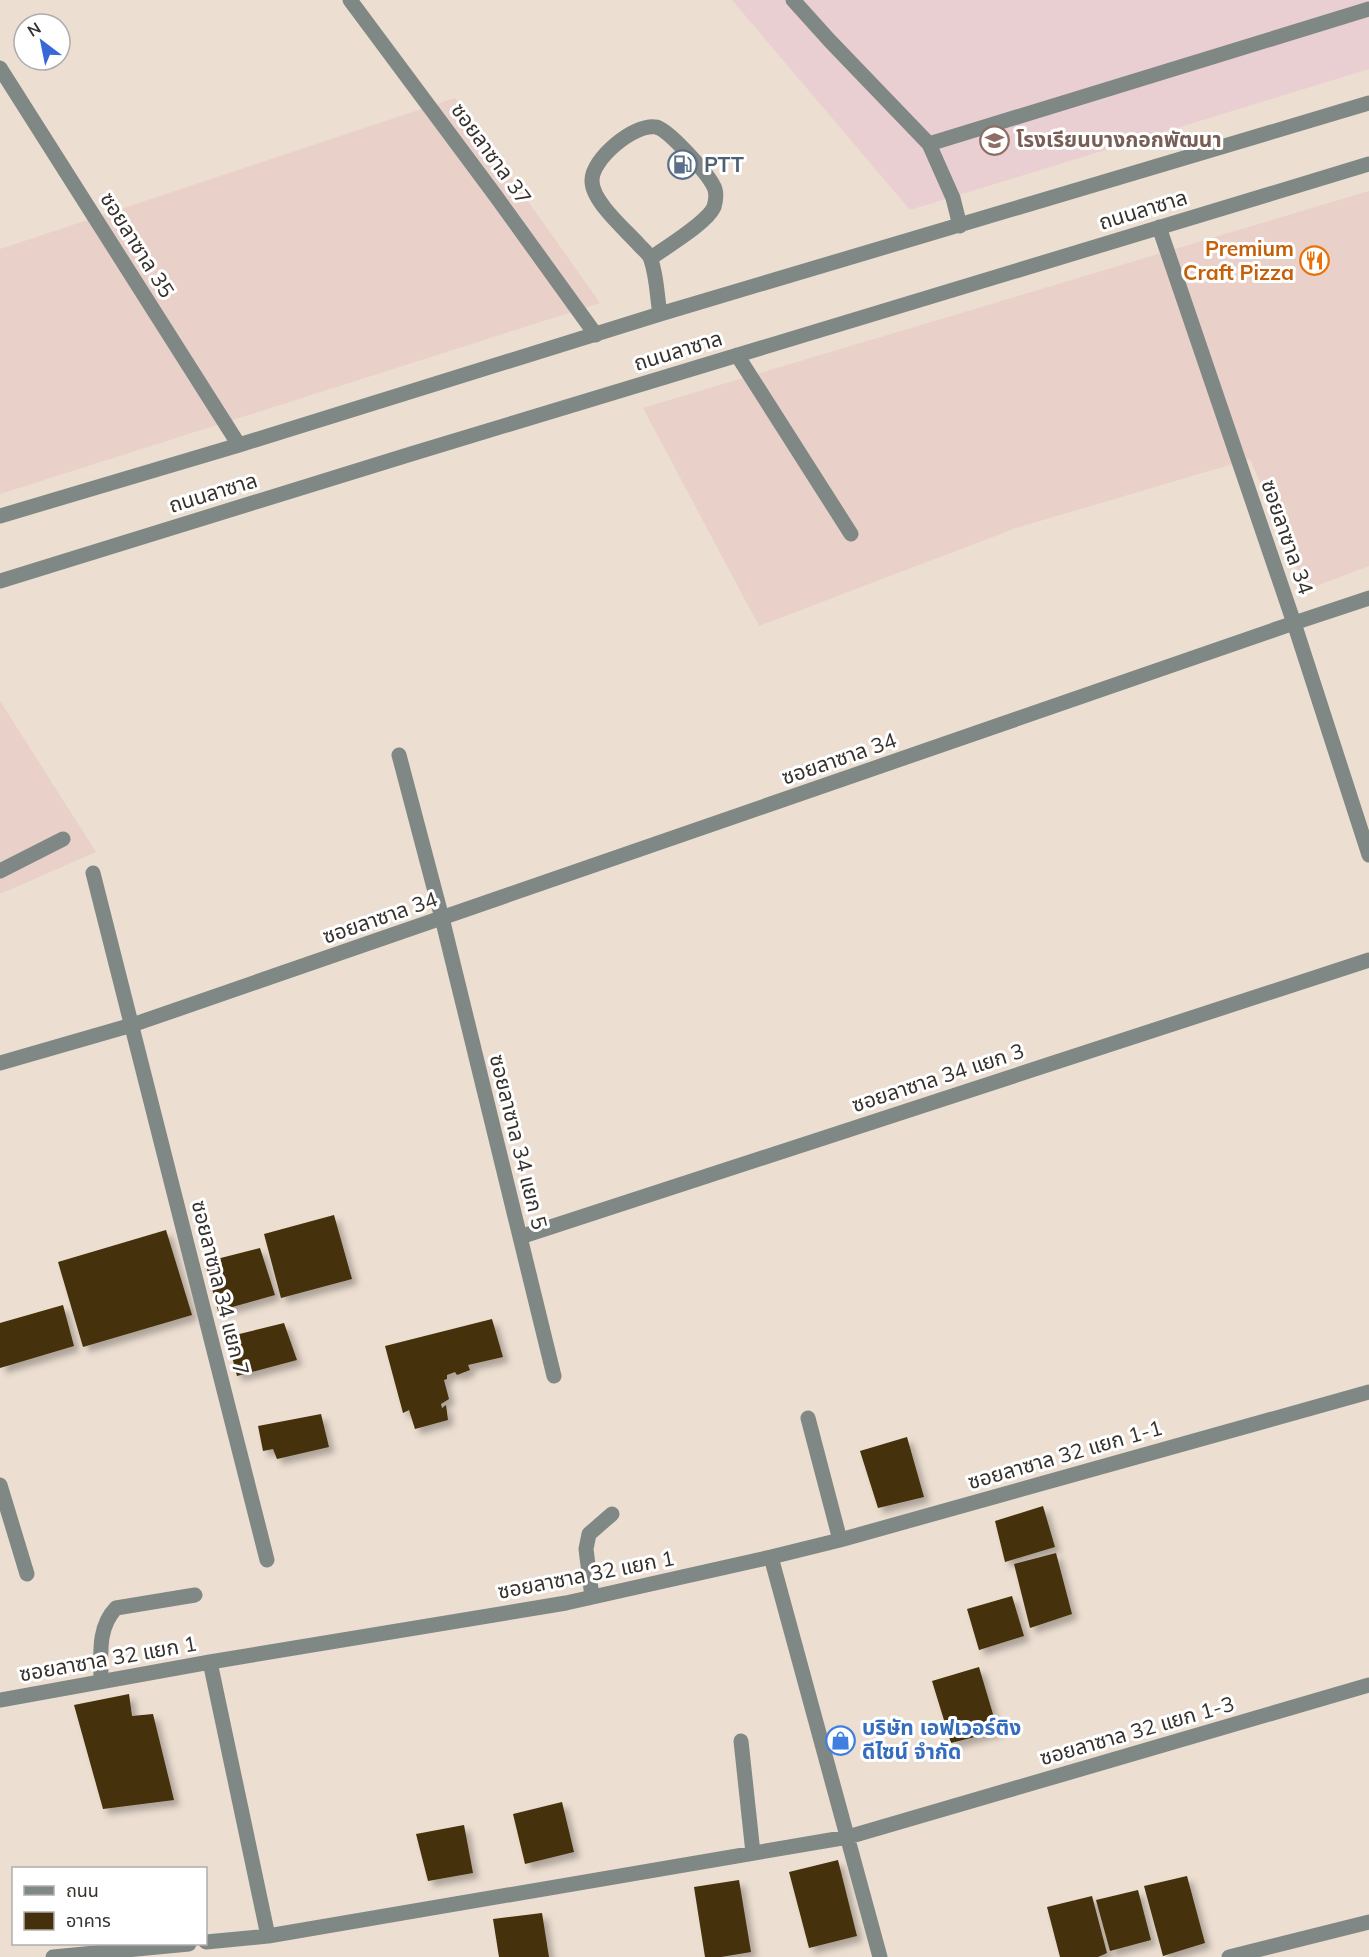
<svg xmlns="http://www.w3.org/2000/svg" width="1369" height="1957" font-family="Mulish,'Noto Sans Thai',sans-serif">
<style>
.commercial{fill:#e9d0c9}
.education{fill:#eacfd2}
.building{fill:#44300a;filter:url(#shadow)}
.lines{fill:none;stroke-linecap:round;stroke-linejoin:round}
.minor{stroke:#808885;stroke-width:15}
.labels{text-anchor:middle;stroke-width:6;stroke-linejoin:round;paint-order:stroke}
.education-label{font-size:21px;font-weight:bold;fill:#785e54;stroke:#fff;text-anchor:start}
.street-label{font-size:21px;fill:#36312c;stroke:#fff}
.service-label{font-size:21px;font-weight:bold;fill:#4e5e75;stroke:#fff;text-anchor:start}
.food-label{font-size:21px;font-weight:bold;fill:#c56008;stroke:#fff;text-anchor:end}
.shop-label{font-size:21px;font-weight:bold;fill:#366cbe;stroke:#fff;text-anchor:start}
</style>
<defs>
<filter id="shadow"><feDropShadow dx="5.5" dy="5.5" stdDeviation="3" flood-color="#0004"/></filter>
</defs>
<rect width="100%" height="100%" fill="#ecded1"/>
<!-- commercial -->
<path class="commercial" d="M455,98L600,303L0,494V249Z
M1369,191V566L1306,590L1250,459L1016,528L759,626L643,408Z
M0,701L96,852L0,894Z"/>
<!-- education -->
<path class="education" d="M732,0H1369V69L910,210Z"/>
<!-- building -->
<path class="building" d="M334,1215L352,1279L281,1298L264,1234Z
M166,1230L192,1315L83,1347L58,1262Z
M260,1248L275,1295L218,1311L205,1262Z
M63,1305L74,1346L0,1368V1323Z
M492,1319L503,1357L468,1365L470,1370L457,1375L455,1372L447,1375V1379L444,1380L449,1399L441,1404L442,1408L446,1405L448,1420L415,1429L409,1410L403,1413L385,1346Z
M284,1323L297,1360L237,1376L227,1337Z
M321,1414L329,1447L277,1459L273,1449L263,1451L258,1426Z
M907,1437L924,1497L878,1508L860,1451Z
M1043,1506L1055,1547L1005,1562L995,1521Z
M1056,1553L1072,1614L1030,1628L1014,1564Z
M1012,1596L1024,1636L979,1650L967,1609Z
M979,1667L998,1731L951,1743L932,1681Z
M129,1694L132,1716L153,1714L174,1800L103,1809L74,1705Z
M562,1802L574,1852L525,1864L513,1814Z
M464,1825L473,1873L428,1881L416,1834Z
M838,1860L857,1936L809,1948L789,1872Z
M1187,1876L1205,1943L1163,1956L1144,1886Z
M739,1880L751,1952L721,1957H705L694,1887Z
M1138,1890L1151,1940L1110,1951L1096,1900Z
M1092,1896L1107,1953L1098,1957H1060L1047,1907Z
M542,1913L549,1957H499L493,1919Z"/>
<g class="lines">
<!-- minor -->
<path class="minor" d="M350,0L495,195L596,335
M793,0L830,41L929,144L953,198L960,226
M0,68L239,445
M929,144L1369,9
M651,258C666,247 707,223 714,207C716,200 717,191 713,185C707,173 668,129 656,127C635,123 591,159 592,181C592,202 627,231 640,246C644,250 650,255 651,260C657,277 657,297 660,314
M737,355L851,534
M0,516L239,445L660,314L1369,103
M0,581L411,454L1369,164
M1369,598L1294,623L1369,855
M399,755L442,918L554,1376
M0,871L63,839
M93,873L267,1560
M0,1063L132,1025L1294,623L1159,227
M520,1237L1369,960
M808,1418L840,1540
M0,1485L27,1574
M771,1557L840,1540L1369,1392
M592,1597L586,1549L589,1534L612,1514
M210,1662L268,1936
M101,1682C101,1655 97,1628 116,1608L195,1595
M0,1700L210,1662L566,1603L771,1557L880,1957
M741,1741L753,1853
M206,1942L268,1936L848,1837L1369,1685
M53,1957L189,1944
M1229,1957L1369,1922"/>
</g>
<!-- icons -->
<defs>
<symbol id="school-ring" viewBox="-11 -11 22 22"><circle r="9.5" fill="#fff" stroke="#8d6e63" stroke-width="1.5"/><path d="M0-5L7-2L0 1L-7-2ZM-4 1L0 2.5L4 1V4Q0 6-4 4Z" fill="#8d6e63"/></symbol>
<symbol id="fuel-ring" viewBox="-11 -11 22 22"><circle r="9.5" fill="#fff" stroke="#5c6f8a" stroke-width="1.5"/><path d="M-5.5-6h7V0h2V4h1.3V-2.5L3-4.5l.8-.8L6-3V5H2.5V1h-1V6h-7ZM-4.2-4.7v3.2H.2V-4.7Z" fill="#5c6f8a"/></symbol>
<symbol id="restaurant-ring" viewBox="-11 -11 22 22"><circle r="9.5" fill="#fff" stroke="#e8710a" stroke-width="1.5"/><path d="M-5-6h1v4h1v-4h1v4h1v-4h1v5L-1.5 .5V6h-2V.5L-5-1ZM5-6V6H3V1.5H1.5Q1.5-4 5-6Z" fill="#e8710a"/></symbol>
<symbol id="shop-ring" viewBox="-11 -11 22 22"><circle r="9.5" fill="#fff" stroke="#3f7fe0" stroke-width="1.5"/><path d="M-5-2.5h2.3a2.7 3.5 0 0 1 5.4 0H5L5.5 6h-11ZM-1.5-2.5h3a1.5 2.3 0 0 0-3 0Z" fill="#3f7fe0"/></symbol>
</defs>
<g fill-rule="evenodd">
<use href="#school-ring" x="978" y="124" width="33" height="33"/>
<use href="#fuel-ring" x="666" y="148" width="33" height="33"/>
<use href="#restaurant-ring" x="1298" y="244" width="33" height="33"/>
<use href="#shop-ring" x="824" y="1724" width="33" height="33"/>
</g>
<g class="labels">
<!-- education labels -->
<g class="education-label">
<text x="1016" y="147">โรงเรียนบางกอกพัฒนา</text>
</g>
<!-- street labels -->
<g class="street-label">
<text transform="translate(491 154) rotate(54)" y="7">ซอยลาซาล 37</text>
<text transform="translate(1143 210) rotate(-17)" y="7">ถนนลาซาล</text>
<text transform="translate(137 245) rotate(58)" y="7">ซอยลาซาล 35</text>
<text transform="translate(678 351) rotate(-17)" y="7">ถนนลาซาล</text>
<text transform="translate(213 493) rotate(-17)" y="7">ถนนลาซาล</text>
<text transform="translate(1287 537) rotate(71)" y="7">ซอยลาซาล 34</text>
<text transform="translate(839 759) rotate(-19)" y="7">ซอยลาซาล 34</text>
<text transform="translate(380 918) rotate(-19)" y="7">ซอยลาซาล 34</text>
<text transform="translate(938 1078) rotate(-18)" y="7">ซอยลาซาล 34 แยก 3</text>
<text transform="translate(518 1142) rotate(76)" y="7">ซอยลาซาล 34 แยก 5</text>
<text transform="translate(220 1288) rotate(76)" y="7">ซอยลาซาล 34 แยก 7</text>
<text transform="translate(1065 1455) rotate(-16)" y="7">ซอยลาซาล 32 แยก 1-1</text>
<text transform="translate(586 1575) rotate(-11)" y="7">ซอยลาซาล 32 แยก 1</text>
<text transform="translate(108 1659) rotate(-10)" y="7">ซอยลาซาล 32 แยก 1</text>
<text transform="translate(1137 1731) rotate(-16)" y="7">ซอยลาซาล 32 แยก 1-3</text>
</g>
<!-- service labels -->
<g class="service-label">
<text x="704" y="172">PTT</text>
</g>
<!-- food labels -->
<g class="food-label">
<text x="1294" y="256">Premium<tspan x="1294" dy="24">Craft Pizza</tspan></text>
</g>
<!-- shop labels -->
<g class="shop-label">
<text x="862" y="1735">บริษัท เอฟเวอร์ติง<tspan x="862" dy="24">ดีไซน์ จำกัด</tspan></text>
</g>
</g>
<!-- legend -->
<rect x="12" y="1867" width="195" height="78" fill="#ffffff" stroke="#afadab" stroke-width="1.5"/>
<rect x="24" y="1886" width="30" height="9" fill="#808885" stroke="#afadab" stroke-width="1.5"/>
<text x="66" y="1897" font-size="18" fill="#36312c">ถนน</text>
<rect x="24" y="1912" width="30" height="18" fill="#44300a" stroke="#afadab" stroke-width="1.5"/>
<text x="66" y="1927" font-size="18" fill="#36312c">อาคาร</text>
<!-- north arrow -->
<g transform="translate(42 42) rotate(328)"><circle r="28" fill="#ffffff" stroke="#afadab" stroke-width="1.5"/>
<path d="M0-4.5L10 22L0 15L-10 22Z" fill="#3867d7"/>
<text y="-9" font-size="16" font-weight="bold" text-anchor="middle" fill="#36312c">N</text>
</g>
</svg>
